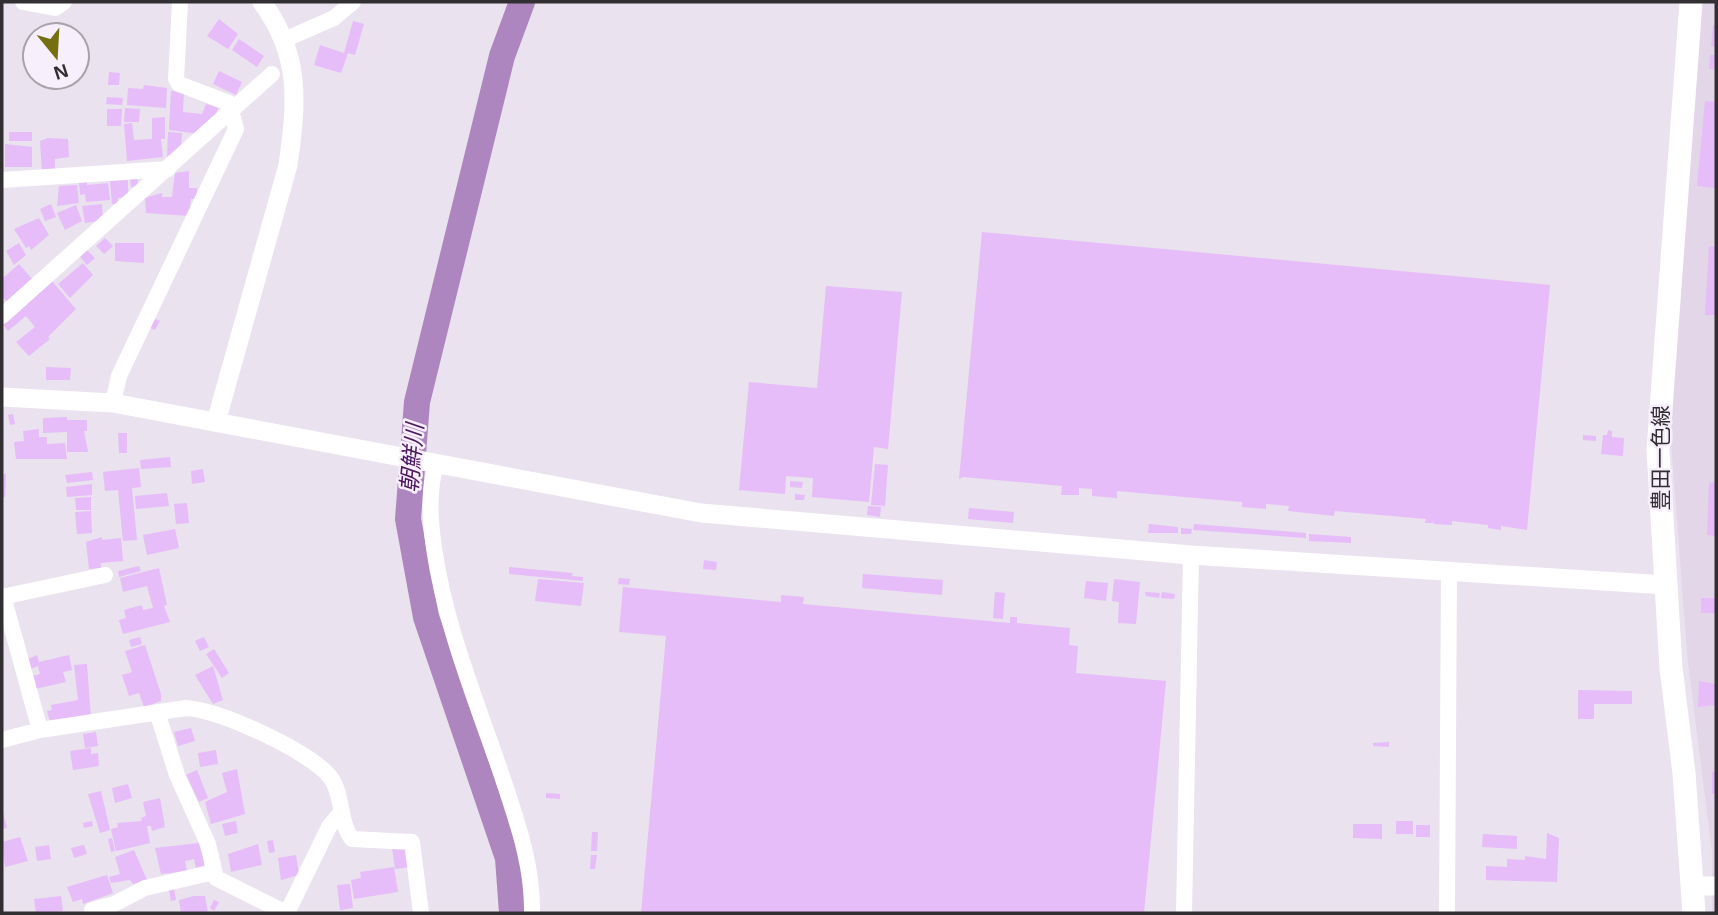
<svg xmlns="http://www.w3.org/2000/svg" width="1718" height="915" font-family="Helvetica,'Noto Sans JP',sans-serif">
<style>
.built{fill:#e2d6e8}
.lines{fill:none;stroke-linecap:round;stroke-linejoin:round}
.river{stroke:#ad86bf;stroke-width:26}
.building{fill:#e6bcf9}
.minor{stroke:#fff;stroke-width:16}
.tertiary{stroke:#fff;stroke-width:19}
.primary{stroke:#fff;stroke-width:23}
.labels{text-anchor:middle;stroke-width:5;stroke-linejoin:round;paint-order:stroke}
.street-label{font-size:21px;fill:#322f33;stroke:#f7effb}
.water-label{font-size:23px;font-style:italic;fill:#4d1a61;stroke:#f7effb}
</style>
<rect width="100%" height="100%" fill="#eae2ee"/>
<!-- built -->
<path class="built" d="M1700,2H1716V913H1712V852L1688,663L1670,429Z"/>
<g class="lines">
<!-- river -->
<path class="river" d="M512,913L508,858L426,617L408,519L417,402L502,56L522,2"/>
</g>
<!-- building -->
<path class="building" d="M219,19L238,34L228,49L207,36Z
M353,21L364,24L355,55L348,53L341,73L314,65L320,45L344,53Z
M1713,25H1716V47L1711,46Z
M239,39L264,56L257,67L232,50Z
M1710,55H1715L1714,69H1709Z
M219,71L242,82L236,95L213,84Z
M109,72L120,73L119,85H108Z
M144,85L167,88L166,108L127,105L128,88L143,89Z
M171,91L184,92L183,112L202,114L206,104L218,108L214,120L200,134L169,130Z
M107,97L123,98L122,105L106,104Z
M1705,101L1716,102V188L1697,186Z
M125,108L140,109L139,122H124Z
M107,109H122L121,126H107Z
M165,117V139H161L163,157L127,161L124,124L132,123L134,140L152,139V118Z
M9,132H32V141H9Z
M168,132L182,133L181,150L167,158Z
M48,138L68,139L69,157L55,159V173L42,174L40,141Z
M5,144L32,147V167H5Z
M189,171V188H197V199H191L189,216L146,213L145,198L162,193V197H172L175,173Z
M137,177L138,186L131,187L130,178Z
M128,180V197L118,198V204H112L110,181Z
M87,182V185L108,183L110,200L86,202L85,194L80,195L79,183Z
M77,185L79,203L57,206L59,186Z
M51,204L56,217L45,221L40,209Z
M102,204L103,218L100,221L85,223L82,206Z
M76,205L82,221L65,230L57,213Z
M39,218L49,235L31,250L29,246L26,248L14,229Z
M982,232L1550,285L1527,530L1501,526V530L1488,528V525L1452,521V525L1434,524L1433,519V523H1425L1426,519L1335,511L1334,516L1288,511L1289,506L1266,504V509L1242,507V502L1184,497L1117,491V498L1092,496V489L1079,488V495H1061L1062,486L963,477L959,479Z
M105,238L113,246L104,254L96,246Z
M19,243L26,255L14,265L6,251Z
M115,243H144V263L115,261Z
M1709,246L1716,247V315H1705Z
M87,250L95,258L87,265L80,257Z
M83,263L93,275L70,298L58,284Z
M19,264L33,280L8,303L2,296V279Z
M52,281L76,309L48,337L50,339L29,356L16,342L35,327L26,316L8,331L3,324Z
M826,286L902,292L888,449L874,447L869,502L812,497L813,478L786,476L785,494L739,490L749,382L817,388Z
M155,319L160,321L155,330L150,328Z
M46,367L71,368L70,380H46Z
M13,414L15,424L10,425L8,415Z
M67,417V420H87V431H84L88,452H67V432L43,433V418Z
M39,429V437H47V444L65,443L67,459H16L14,442L24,441L23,431Z
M1608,430L1612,431V437L1624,438L1623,456L1601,454L1603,435H1607Z
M118,433H127V453H119Z
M1583,435L1596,436V441L1583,440Z
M170,457L171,467L141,469L140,460Z
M875,464L888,465L885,506L871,505Z
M139,468L141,487L132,488L137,540L123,541L118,490L105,491L103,472Z
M203,469L205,482L192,484L191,471Z
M92,472L93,480L67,483L65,475Z
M2,474H6L5,497L2,498Z
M790,481L803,482L802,488L790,487Z
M1716,482V536L1707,535L1709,483Z
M92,484V495L67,497L66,487Z
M167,493L169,506L136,509L135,496Z
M795,494L805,495L804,500H795Z
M91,497V510H76L75,498Z
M187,503L189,523L176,524L174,504Z
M868,506L881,507L880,517L867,515Z
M969,508L1014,512L1013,523L968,519Z
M91,511L92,533L77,534L75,512Z
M1149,524L1178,527V533H1148Z
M1194,524L1306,533V538L1193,530Z
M1181,528L1192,529L1191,534H1181Z
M175,529L179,548L147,555L143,535Z
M1309,534L1351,537V543L1309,541Z
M102,537V540L121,538L123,561L101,563V568L89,569L86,542Z
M704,560L717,562L716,570L703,569Z
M139,566L141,571L119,577L118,571Z
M509,567L573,573L572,576L583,577V581L509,574Z
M159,568L167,605L164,606L170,622L123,634L119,620L126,618L124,610L142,605L143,610L153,608L147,586L123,592L120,578Z
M863,574L943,580L942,595L862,588Z
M619,578L630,579L629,585L618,584Z
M538,579L584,583L581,606L535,601Z
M1114,579L1140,582L1136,624L1118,623L1119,602L1112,601Z
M1086,581L1108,583L1106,601L1084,598Z
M623,587L781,602V595L804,597L803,604L1010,623V617H1017V623L1070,628L1069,645L1078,646L1076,673L1166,681L1144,913H641L666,636L619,632Z
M995,592L1005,593L1003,619L993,618Z
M1145,592L1160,593L1159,598L1146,596Z
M1162,592L1175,594L1174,599L1161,598Z
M1701,598H1716V613H1701Z
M140,637L142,644L131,647L129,640Z
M204,637L209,647L200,651L195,641Z
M145,645L161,694V701L144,707L139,693L129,696L122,675L132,672L125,651Z
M214,649L229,673L222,678L206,654Z
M37,655L39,662L69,655L72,670L63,672L66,682L35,689L32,676L40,674L38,666L30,669L26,660Z
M87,664L91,718L50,722L47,711L52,710L51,705L78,700L74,665Z
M213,666L223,700L213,704L195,675Z
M1699,681L1716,684V705L1698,707Z
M1578,690L1632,691V704H1594V719H1578Z
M191,728L195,741L178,746L174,732Z
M96,732L98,746L85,748L83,734Z
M1389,742V747L1373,746V743Z
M91,748V754L98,753L99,766L73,770L70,751Z
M216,750L218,764L200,767L198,753Z
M237,769L245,814L211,824L205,802L227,792L222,773Z
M197,770L208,798L199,802L186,775Z
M1712,772H1716V794H1712Z
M128,784L132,798L115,803L112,788Z
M101,791L110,830L100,833L88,794Z
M546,793L560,794V799L546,798Z
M160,798L165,827L152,831L151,826H147L150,843L116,851L111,829L118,827L117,823L142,821L141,818L146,816L143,802Z
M2,809L7,828L2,829Z
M92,821L93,826L84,828L83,823Z
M236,821L238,833L225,836L222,824Z
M1396,821H1413V834H1396Z
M1353,824H1382V839L1353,838Z
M1416,825H1430V837H1416Z
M592,832H598L597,851H591Z
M1547,833L1559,838L1557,882L1486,880V866L1507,867V859L1525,860V856L1546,859Z
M1483,834L1517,836V849L1482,847Z
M20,837L28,861L5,867L2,842Z
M112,838L115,851L111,852L108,839Z
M273,840L275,852L269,853L267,841Z
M199,843L201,852L203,851L204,866L196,868L194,859L185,861L187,871L161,874L155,848Z
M258,844L262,865L231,872L228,854Z
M49,845L51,859L37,861L35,847Z
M84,845L87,854L74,858L71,848Z
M407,845L410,867L395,869L392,847Z
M134,850L147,880L133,884L130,880L111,883L109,877L120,874L115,857Z
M296,855L299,875L281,880L278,858Z
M591,855H597L595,869H590Z
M394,867L398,892L354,899L351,880L361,878L360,872Z
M107,875L113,893L83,904L82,899L73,902L67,887Z
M350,884L353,908L340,910L337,885Z
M174,889L176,900L171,901L169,890Z
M61,896L63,911L36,913L34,899Z
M194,896H205L208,913H181L179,900Z
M214,900L219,902L214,911L210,908Z"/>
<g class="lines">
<!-- minor -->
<path class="minor" d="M23,2L55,8L64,2
M284,40L334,18L353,2
M2,180L168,169
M2,316L272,74
M113,403L119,376L236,129L229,103L179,84L176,79L180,2
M436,464C428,492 430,520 434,548C445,625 476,700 501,773C516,819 533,864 532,913
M3,596L40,730
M2,597L105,575
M157,712L177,775L208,844L216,878L286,913
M2,740L40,730L186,708C218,709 312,752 331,778C343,795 339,822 352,839L412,842L421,913
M92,910L114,904L145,888L214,872
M287,913L329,827L341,812
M1184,913L1191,555
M1447,913L1449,571"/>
<!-- tertiary -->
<path class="tertiary" d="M2,397L113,403L701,513L1191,555L1666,585
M216,422L288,165C297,102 301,55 262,2
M1692,886H1716"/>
<!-- primary -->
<path class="primary" d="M1691,2L1658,450L1671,668L1684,773L1694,913"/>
</g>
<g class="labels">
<!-- street labels -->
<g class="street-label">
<text transform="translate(1661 458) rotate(-90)" y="7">豊田一色線</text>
</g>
<!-- water labels -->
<g class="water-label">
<text transform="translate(412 458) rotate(-85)" y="8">朝鮮川</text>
</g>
</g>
<!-- border -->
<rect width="1718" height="915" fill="none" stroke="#322f33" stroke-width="7"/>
<!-- north arrow -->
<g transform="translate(56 56) rotate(162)"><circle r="33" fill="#f7effb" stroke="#a8a2ab" stroke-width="2"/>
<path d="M0-5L12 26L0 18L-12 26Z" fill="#766f0f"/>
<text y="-10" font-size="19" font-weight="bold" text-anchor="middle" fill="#322f33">N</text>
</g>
</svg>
